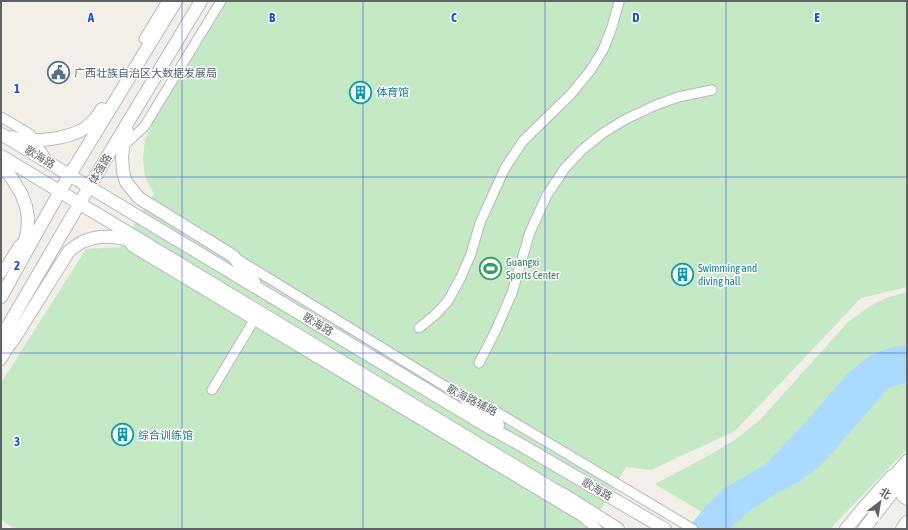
<svg xmlns="http://www.w3.org/2000/svg" width="908" height="530" font-family="'Asap Condensed','Noto Sans SC',sans-serif">
<style>
.green{fill:#c5e8c5}
.water{fill:#aadaff}
.lines{fill:none;stroke-linecap:round;stroke-linejoin:round}
.street-casing{stroke:#b5b8bc;stroke-width:11}
.secondary-casing{stroke:#b6babf;stroke-width:14}
.street{stroke:#fff;stroke-width:9}
.secondary{stroke:#fff;stroke-width:12}
.grid{fill:none;stroke:#1d4ed8;stroke-width:1;stroke-opacity:0.55}
.labels{text-anchor:middle;stroke-width:3;stroke-linejoin:round;paint-order:stroke}
.service-label{font-size:11px;fill:#4e5e75;stroke:#fff;text-anchor:start}
.culture-label{font-size:11px;fill:#0d838f;stroke:#fff;text-anchor:start}
.street-label{font-size:11px;fill:#5f6368;stroke:#fff}
.leisure-label{font-size:11px;fill:#27864d;stroke:#fff;text-anchor:start}
.grid-label{font-size:13px;text-anchor:middle;font-weight:bold;fill:#1d4ed8;stroke:#fff;stroke-width:3;stroke-linejoin:round;paint-order:stroke}
</style>
<rect width="100%" height="100%" fill="#f1efe8"/>
<!-- green -->
<path class="green" d="M221,1H907V287L861,298L735,431L651,470L626,467L589,529H15L1,520V383L86,249L120,247L154,194L145,177L143,158L145,140L154,119Z
M907,292V449L830,529H730L655,484L708,456L736,439L760,420L848,322L870,306L886,298Z"/>
<!-- water -->
<path class="water" d="M907,345V383H905L888,388L833,452L817,468L799,482L777,493L751,510L729,529H687L707,505L723,489L766,464L811,416L849,372L871,355L892,347Z"/>
<g class="lines">
<defs>
<path id="street" d="M144,39L167,1
M1,117L30,134L47,160
M122,147L144,127L221,1
M126,239L132,247L342,373L581,516L597,529
M239,260L466,399L485,405L693,529
M1,274L18,246L25,240
M419,328L435,315L448,301L460,279L471,254L480,223L505,168L523,141L571,94L590,71L603,50L612,27L619,2
M1,361L12,343
M479,363L495,332L512,293L530,232L547,195L565,168L582,150L603,133L626,119L656,105L678,97L712,90
M212,390L254,320
M892,476L907,459"/>
<path id="secondary" d="M127,131L124,141L122,157L123,172L126,182L139,198L233,256L254,282
M1,134L485,425L523,446L665,529
M12,137C30,144 69,139 85,128C92,123 98,116 102,109
M1,156L553,489L566,496L618,529
M1,169L9,174L21,193L26,206L28,218L27,233L23,248
M1,297L60,191L176,1
M1,338L89,187L201,1
M1,349L12,342L69,251C73,248 78,244 82,242C99,234 119,236 135,242
M466,399L498,425
M902,483L903,496L907,499
M846,529L865,506L892,476L907,471
M864,529L891,494L907,478
M902,529L907,522"/>
</defs>
<!-- street casing -->
<use href="#street" class="street-casing"/>
<!-- secondary casing -->
<use href="#secondary" class="secondary-casing"/>
<!-- street -->
<use href="#street" class="street"/>
<!-- secondary -->
<use href="#secondary" class="secondary"/>
</g>
<!-- grid -->
<path class="grid" d="M182,1V529M363,1V529M545,1V529M726,1V529M1,177H907M1,353H907"/>
<!-- icons -->
<defs>
<symbol id="civic-ring" viewBox="-11 -11 22 22"><circle r="9.5" fill="#fff" stroke="#5c6f8a" stroke-width="1.5"/><path d="M-.6-6.5H3V-4.5H.6V-3L4-1V1h2V6H-6V1h2V-1L-.6-3ZM-1.2 2.5V6h2.4V2.5Z" fill="#5c6f8a"/></symbol>
<symbol id="building-ring" viewBox="-11 -11 22 22"><circle r="9.5" fill="#fff" stroke="#0f9aa8" stroke-width="1.5"/><path d="M-4-6H4V6H1V3H-1V6H-4ZM-2.5-4.3h1.7v1.8h-1.7ZM.8-4.3h1.7v1.8H.8ZM-2.5-1h1.7V.8h-1.7ZM.8-1h1.7V.8H.8Z" fill="#0f9aa8"/></symbol>
<symbol id="stadium-ring" viewBox="-11 -11 22 22"><circle r="9.5" fill="#fff" stroke="#2e9e5b" stroke-width="1.5"/><path d="M0-5a6.5 5 0 1 0 0 10a6.5 5 0 1 0 0-10ZM-3.5-1.8h7v3.6h-7Z" fill="#2e9e5b"/></symbol>
</defs>
<g fill-rule="evenodd">
<use href="#civic-ring" x="46" y="60" width="25" height="25"/>
<use href="#building-ring" x="348" y="80" width="25" height="25"/>
<use href="#stadium-ring" x="478" y="256" width="25" height="25"/>
<use href="#building-ring" x="670" y="262" width="25" height="25"/>
<use href="#building-ring" x="110" y="422" width="25" height="25"/>
</g>
<g class="labels">
<!-- service labels -->
<g class="service-label">
<text x="74" y="77">广西壮族自治区大数据发展局</text>
</g>
<!-- culture labels -->
<g class="culture-label">
<text x="376" y="96">体育馆</text>
<text x="698" y="272">Swimming and<tspan x="698" dy="13">diving hall</tspan></text>
<text x="138" y="439">综合训练馆</text>
</g>
<!-- street labels -->
<g class="street-label">
<text transform="translate(40 157) rotate(31)" y="4">歌海路</text>
<text transform="translate(100 169) rotate(-59)" y="4">体强路</text>
<text transform="translate(318 324) rotate(31)" y="4">歌海路</text>
<text transform="translate(472 400) rotate(27)" y="4">歌海路辅路</text>
<text transform="translate(597 489) rotate(30)" y="4">歌海路</text>
</g>
<!-- leisure labels -->
<g class="leisure-label">
<text x="506" y="266">Guangxi<tspan x="506" dy="13">Sports Center</tspan></text>
</g>
</g>
<g class="grid-label">
<text x="91" y="22">A</text>
<text x="272" y="22">B</text>
<text x="454" y="22">C</text>
<text x="636" y="22">D</text>
<text x="817" y="22">E</text>
<text x="17" y="93">1</text>
<text x="17" y="270">2</text>
<text x="17" y="446">3</text>
</g>
<!-- border -->
<rect width="908" height="530" fill="none" stroke="#5f6368" stroke-width="4"/>
<!-- north arrow -->
<g transform="translate(880 502) rotate(31)" stroke="#ffffff" stroke-width="3" paint-order="stroke">
<path d="M0-3L7 15L0 10L-7 15Z" fill="#5f6368"/>
<text y="-6" font-size="11" font-weight="bold" text-anchor="middle" fill="#5f6368">北</text>
</g>
</svg>
